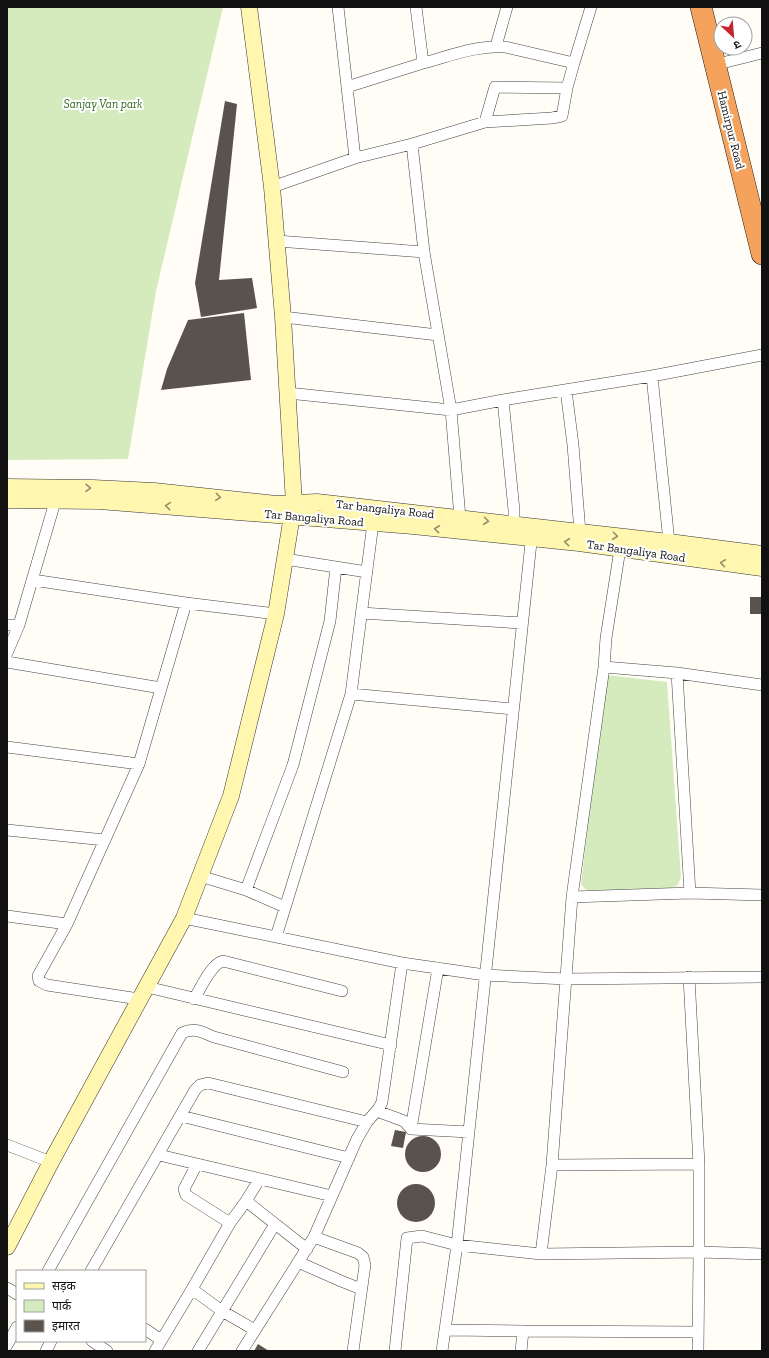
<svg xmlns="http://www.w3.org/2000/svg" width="769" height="1358" font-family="'Zilla Slab','Noto Sans Devanagari',serif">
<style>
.green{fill:#d5ebbd}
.building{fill:#5a524d}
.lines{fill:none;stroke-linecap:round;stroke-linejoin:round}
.street-casing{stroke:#444;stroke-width:12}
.secondary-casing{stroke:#333;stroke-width:17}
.highway-casing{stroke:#222;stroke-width:22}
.street{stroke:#fff;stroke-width:11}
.secondary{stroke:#fff6b0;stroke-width:16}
.highway{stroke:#f5a25d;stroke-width:21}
.oneway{stroke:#948f68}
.labels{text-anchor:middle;stroke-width:4;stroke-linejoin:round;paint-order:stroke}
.park-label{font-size:12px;font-style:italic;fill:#2f6b1f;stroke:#fff}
.street-label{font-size:12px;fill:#111;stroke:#fff}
</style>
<rect width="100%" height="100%" fill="#fffdf5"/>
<!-- green -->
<path class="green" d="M7,7H223L156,291L128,459L7,460Z
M606,675L667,682L681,878L677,886L671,888L590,891L585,889L581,884Z"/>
<!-- building -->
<path class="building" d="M225,101L237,104L219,280L252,278L257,308L201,317L195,283Z
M244,313L251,380L161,390L167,369L188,320Z
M750,597H762V614H750Z
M395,1130L406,1132L403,1148L391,1146Z
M405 1154a18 18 0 1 1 36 0a18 18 0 1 1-36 0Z
M397 1203a19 19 0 1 1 38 0a19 19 0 1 1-38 0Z
M258,1344L269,1351H254Z"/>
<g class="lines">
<defs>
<path id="street" d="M338,7L355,158
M416,7L423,63C450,56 477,45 505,47L574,63L591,7
M496,46L507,7
M726,62L762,53
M347,87L423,63
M485,122L495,87L567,88
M412,144L485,122L552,118L562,116L567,88L574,63
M272,187L355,158L412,144L424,252L451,410L460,518
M277,241L424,252
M283,317L438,335
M652,376L669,542
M566,390L573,445L580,532
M288,393L451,410L503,400L652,376L762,355
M503,400L514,510V531
M285,559L367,572
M33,580L186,603L276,614
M361,613L522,623
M7,625H19
M7,653L19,625L57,495
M7,662L161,688
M604,667L677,673L762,685
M677,673L690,893
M351,694L513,709
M7,747L139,764
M7,830L105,840
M200,876L246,890L285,907
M246,890L293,765L330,621L336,567
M572,897L690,893L762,895
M7,916L67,924
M184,918L402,963L485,975L566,979L762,977
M276,937L351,694L373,523
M689,977L699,1164V1252L698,1351
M147,987L391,1045
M139,999L47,985L39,981L38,976L67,924L139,764L186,603
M194,999C201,988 211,964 223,961L342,991
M377,1111L404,1121L411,1129L469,1132
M181,1116L349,1158
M411,1129L438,968
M7,1145L51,1162
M159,1155L332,1196
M197,1164L184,1189L186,1195L230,1223
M552,1165L699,1164
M246,1201L307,1249
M314,1237L358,1253L363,1257L365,1265L353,1351
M541,1254L552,1165L572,897L604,667L606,638L620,549
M298,1262L341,1281L361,1289
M48,1271L182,1033C195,1027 202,1032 214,1037L343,1072
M91,1271L195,1090L200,1085L208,1083L367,1122
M7,1288L17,1294
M192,1289L222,1311L255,1330
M145,1329L161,1340
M445,1330L523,1331L521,1351
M523,1331L698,1332
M92,1341L107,1351
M7,1345L17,1327
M46,1351L51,1341
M155,1351L192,1289L230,1223L246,1201L259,1180
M198,1351L275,1224
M242,1351L314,1237L357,1139L367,1122L379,1108L382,1102L402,963
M395,1351L407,1238L422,1236L457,1245L541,1254L699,1252L762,1254
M442,1351L457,1245L532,533"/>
<path id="secondary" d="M7,487L93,488L154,491L276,504L317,502L669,542L762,554
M7,500L99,501L413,526L579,543L762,568
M7,1247L51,1162L184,918L231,796L276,614L294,503L283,317L272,187L249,7"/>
<path id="highway" d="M701,7L762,254"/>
</defs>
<!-- street casing -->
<use href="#street" class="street-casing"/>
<!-- secondary casing -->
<use href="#secondary" class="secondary-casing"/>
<!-- highway casing -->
<use href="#highway" class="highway-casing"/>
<!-- street -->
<use href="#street" class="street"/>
<!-- secondary -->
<use href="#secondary" class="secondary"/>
<!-- highway -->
<use href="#highway" class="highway"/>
</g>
<!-- one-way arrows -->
<defs><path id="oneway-chevron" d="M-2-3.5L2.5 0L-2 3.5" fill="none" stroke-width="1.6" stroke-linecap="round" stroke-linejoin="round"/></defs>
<g class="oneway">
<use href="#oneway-chevron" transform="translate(88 488) rotate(1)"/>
<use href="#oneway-chevron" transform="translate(218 497) rotate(5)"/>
<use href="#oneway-chevron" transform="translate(168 506) rotate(-175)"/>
<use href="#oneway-chevron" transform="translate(486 521) rotate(7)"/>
<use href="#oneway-chevron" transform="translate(437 529) rotate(-174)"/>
<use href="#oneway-chevron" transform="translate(615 536) rotate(7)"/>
<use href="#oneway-chevron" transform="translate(567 542) rotate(-174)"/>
<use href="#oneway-chevron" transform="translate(723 563) rotate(-172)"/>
</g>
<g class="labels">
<!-- park labels -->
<g class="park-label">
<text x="103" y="108">Sanjay Van park</text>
</g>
<!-- street labels -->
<g class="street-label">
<text transform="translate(731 130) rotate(76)" y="4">Hamirpur Road</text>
<text transform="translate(385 509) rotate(6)" y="4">Tar bangaliya Road</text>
<text transform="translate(314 518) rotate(5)" y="4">Tar Bangaliya Road</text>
<text transform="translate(636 551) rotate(8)" y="4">Tar Bangaliya Road</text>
</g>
</g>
<!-- border -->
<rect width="769" height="1358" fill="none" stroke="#111111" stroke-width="16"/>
<!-- legend -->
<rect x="16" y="1270" width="130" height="72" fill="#ffffff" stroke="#a0a0a0"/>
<rect x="24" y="1283" width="20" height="6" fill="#fff6b0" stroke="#a0a0a0"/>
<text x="52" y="1290" font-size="12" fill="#111111">सड़क</text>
<rect x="24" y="1300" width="20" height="12" fill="#d5ebbd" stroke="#a0a0a0"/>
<text x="52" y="1310" font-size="12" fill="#111111">पार्क</text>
<rect x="24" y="1320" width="20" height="12" fill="#5a524d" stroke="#a0a0a0"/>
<text x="52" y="1330" font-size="12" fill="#111111">इमारत</text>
<!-- north arrow -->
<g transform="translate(733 36) rotate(154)"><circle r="19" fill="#ffffff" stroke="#a0a0a0"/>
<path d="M0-3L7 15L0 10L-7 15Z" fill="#c4262e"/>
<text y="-6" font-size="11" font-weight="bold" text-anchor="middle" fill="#111111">उ</text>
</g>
</svg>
